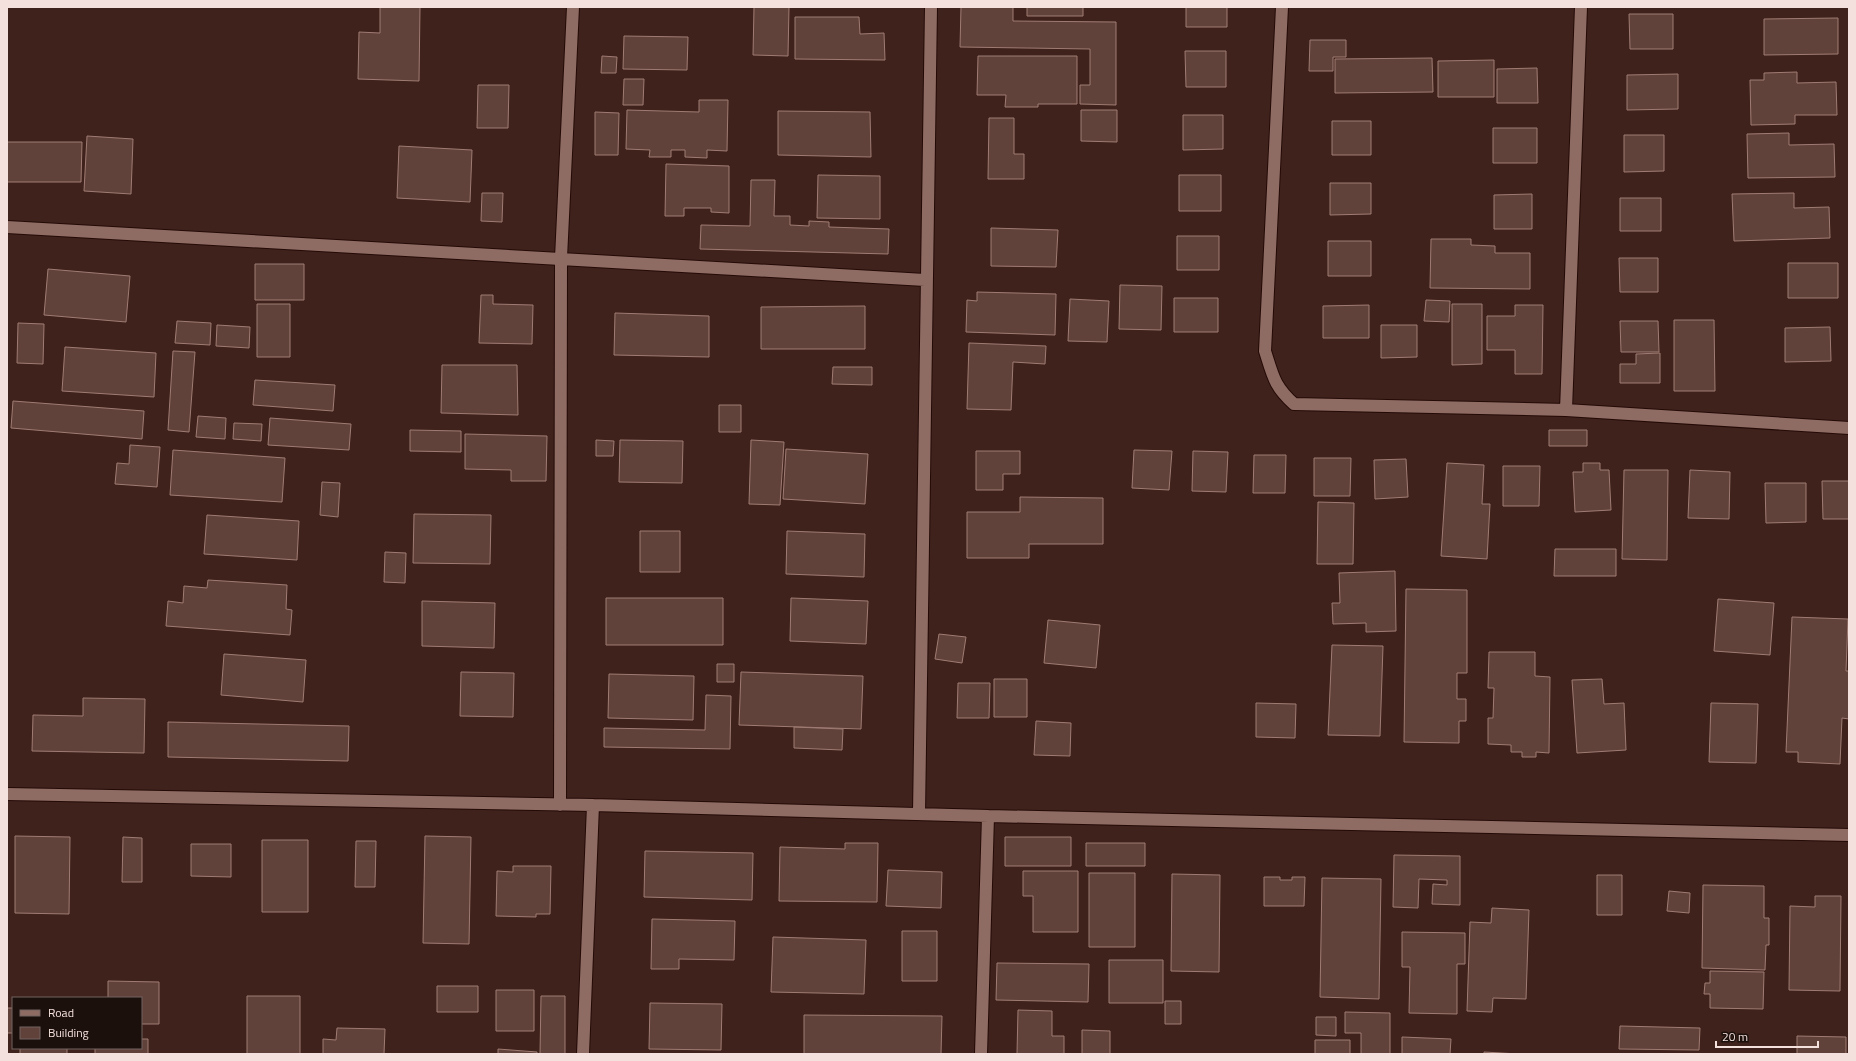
<svg xmlns="http://www.w3.org/2000/svg" width="1856" height="1061" font-family="'Titillium Web',sans-serif">
<style>
.building{fill:#61423b;stroke:#9f7c73}
.lines{fill:none;stroke-linecap:round;stroke-linejoin:round}
.street-casing{stroke:#240a06;stroke-width:14}
.street{stroke:#8e6c64;stroke-width:12}
</style>
<rect width="100%" height="100%" fill="#3f221c"/>
<!-- building -->
<path class="building" d="M380,7H420L419,81L358,79L359,32L380,33Z
M754,7H789L788,56L753,55Z
M961,7H1013V21L1116,22V105L1080,104V85H1090V49L960,47Z
M1027,7H1083V16H1027Z
M1186,7H1227V27H1186Z
M1629,14H1673V49H1630Z
M795,17H859L860,34L884,33L885,60L795,59Z
M1838,18V54L1764,55V19Z
M624,36L688,37L687,70L623,69Z
M1310,40H1346V57H1333V71H1309Z
M1185,51H1226V87H1186Z
M602,56L617,57L616,73H601Z
M978,56H1077V104H1038V107H1005L1006,95H977Z
M1432,58L1433,92L1335,93V59Z
M1494,60V97H1438V61Z
M1537,68L1538,103H1497V69Z
M1797,72V83L1836,82L1837,115H1795V124L1751,125L1750,80H1764V73Z
M1678,74V109L1627,110V75Z
M624,79H644L643,105H623Z
M478,85H509L508,128H477Z
M699,100H728L727,151L707,150V158L685,157V150H671V157H649L650,150L626,149L627,110L699,112Z
M1081,110H1117V142L1081,141Z
M778,111L870,112L871,157L778,155Z
M595,112L619,113L618,155H595Z
M1183,115H1223V149L1183,150Z
M989,118H1014V154H1024V179H988Z
M1332,121H1371V155H1332Z
M1493,128H1537V163H1493Z
M1789,133V145L1834,144L1835,177L1748,178L1747,134Z
M1624,135H1664V171L1624,172Z
M87,136L133,139L131,194L84,191Z
M7,142H82L81,182H7Z
M399,146L472,150L470,202L397,198Z
M666,164L729,166V213L711,212V208H684V216H665Z
M818,175L880,176V219L817,218Z
M1179,175H1221V211H1179Z
M751,180H775L774,216H790V225L809,226V221L829,222V227L889,229L888,254L700,249L701,225L750,226Z
M1330,183H1371V214L1330,215Z
M482,193H503L502,222L481,221Z
M1794,193V208L1829,207L1830,238L1734,241L1732,194Z
M1532,194V229H1494V195Z
M1620,198H1661V231H1620Z
M991,228L1058,230L1056,267L991,266Z
M1177,236H1219V270H1177Z
M1431,239H1471V245L1495,246V253H1530V289L1430,288Z
M1328,241H1371V276H1328Z
M1619,258H1658V292H1620Z
M1788,263H1838V298H1788Z
M255,264H304V300H255Z
M48,269L130,276L126,322L44,315Z
M1120,285L1162,286L1161,330L1119,329Z
M977,292L1056,294L1055,335L966,332L967,300L977,301Z
M481,295H493V304L533,305L532,344L479,343Z
M1174,298H1218V332H1174Z
M1070,299L1109,301L1107,342L1068,341Z
M1426,300L1450,301L1449,322L1424,321Z
M257,304H290V357H257Z
M1452,304H1482V364L1452,365Z
M1369,305V338H1323V306Z
M1515,305H1543L1542,374H1515V350H1487V316H1515Z
M865,306V349H761V307Z
M615,313L709,316V357L614,355Z
M1674,320H1714L1715,391H1674Z
M177,321L211,323L210,345L175,343Z
M1620,321H1658L1659,352H1621Z
M18,323L44,324L43,364L17,363Z
M217,325L250,327L249,348L216,346Z
M1381,325H1417V357L1381,358Z
M1830,327L1831,361L1785,362V328Z
M969,343L1046,346L1045,364L1013,362L1011,410L967,409Z
M65,347L156,353L154,397L62,391Z
M173,351L195,352L189,432L168,430Z
M1660,353V383H1620V364H1636V354Z
M442,365H517L518,415L441,413Z
M833,367H872V385L832,384Z
M255,380L335,385L333,411L253,405Z
M13,401L144,411L142,439L11,428Z
M719,405H741V432H719Z
M198,416L226,418L225,439L196,437Z
M270,418L351,424L349,450L268,445Z
M234,423L262,424L261,441L233,439Z
M410,430L461,431V452L410,451Z
M1549,430H1587V446H1549Z
M465,434L547,436L546,481H511V470L465,469Z
M596,440L614,441L613,456H596Z
M620,440L683,441L682,483L619,482Z
M751,440L784,442L780,505L749,504Z
M130,445L160,447L157,487L115,484L117,463L129,464Z
M786,449L868,454L865,504L783,499Z
M173,450L285,458L282,502L170,495Z
M1134,450L1172,451L1169,490L1132,488Z
M976,451H1020V474H1003V490H976Z
M1193,451L1228,452L1226,492L1192,491Z
M1254,455H1286L1285,493H1253Z
M1314,458H1351L1350,496H1314Z
M1406,459L1408,497L1375,499L1374,460Z
M1447,463L1484,465L1482,504H1490L1487,559L1441,556Z
M1583,463H1600V470H1609L1611,510L1575,512L1573,472H1583Z
M1503,466H1540L1539,506H1503Z
M1624,470H1668L1667,560L1622,559Z
M1690,470L1730,472L1729,519L1688,518Z
M1822,481H1849V519H1823Z
M322,482L340,483L338,517L320,515Z
M1765,483H1806V522L1766,523Z
M1020,497L1103,498V544H1029V558H967V512H1020Z
M1318,502L1354,503L1353,564H1317Z
M414,514L491,515L490,564L413,563Z
M207,515L299,521L297,560L204,554Z
M640,531H680V572H640Z
M787,531L865,534L864,577L786,574Z
M1555,549H1616V576H1554Z
M385,552L406,553L405,583L384,582Z
M1395,571L1396,631L1366,632V623L1333,624L1332,603H1340L1339,573Z
M208,580L287,585L286,609L292,610L290,635L166,626L168,601L183,603L184,586L207,588Z
M1406,589L1467,590V673H1457V699H1466V721H1459V743L1404,742Z
M606,598H723V645H606Z
M791,598L868,601L866,644L790,641Z
M1718,599L1774,603L1770,655L1714,651Z
M422,601L495,603L494,648L422,646Z
M1792,617L1848,619L1846,671H1849V719L1842,718L1840,764L1798,762V752H1786Z
M1048,620L1100,625L1096,668L1044,663Z
M939,634L966,637L962,663L935,659Z
M1332,645L1383,646L1380,736L1328,735Z
M1489,652H1535V676L1550,677L1549,753L1536,752V757H1522V752H1511V745L1488,744V718H1493L1494,688H1488Z
M224,654L306,660L303,702L221,695Z
M717,664H734V682H717Z
M461,672L514,673L513,717L460,716Z
M741,672L863,676L861,729L739,725Z
M609,674L694,676L693,720L608,718Z
M994,679H1027V717H994Z
M1602,679L1604,704L1624,703L1626,750L1577,753L1572,680Z
M958,683H990L989,718H957Z
M706,695L731,696L730,749L604,747V728L705,730Z
M83,698L145,699L144,753L32,751L33,715L83,716Z
M1256,703L1296,704L1295,738L1256,737Z
M1711,703L1758,704L1756,763L1709,762Z
M1036,721L1071,723L1070,756L1034,755Z
M168,722L349,726L348,761L168,757Z
M794,727L843,729L842,750L794,748Z
M15,836L70,837L69,914L15,913Z
M425,836L471,837L469,944L423,943Z
M123,837L142,838V882H122Z
M1005,837H1071V866H1005Z
M262,840H308V912H262Z
M356,841H376L375,887H355Z
M845,843H878L877,902L779,901L780,847L845,849Z
M1086,843H1145V866H1086Z
M191,844H231V877L191,876Z
M645,851L753,853L752,900L644,897Z
M1394,855L1460,856V905L1432,904L1433,884L1447,885V880L1419,879L1418,908L1393,907Z
M513,866H551L550,914H536V917L496,916L497,871L513,872Z
M888,870L942,872L941,908L886,906Z
M1023,871H1078V932H1033V896H1023Z
M1089,873H1135V947H1089Z
M1172,874L1220,875L1219,972L1171,971Z
M1597,875H1622V915H1597Z
M1264,877H1280V880H1292V877H1305L1304,906H1264Z
M1322,878L1381,879L1379,999L1320,997Z
M1703,885L1764,886V918H1769V945H1766L1765,970L1702,968Z
M1669,891L1690,893L1689,913L1667,911Z
M1815,896H1841L1840,991L1789,990L1790,906L1815,907Z
M1492,908L1529,910L1526,999L1493,998L1492,1012L1467,1011L1470,922L1491,923Z
M652,919L735,921L734,960L679,959V969H651Z
M902,931H937V981H902Z
M1402,932L1465,933V964H1457V1014L1409,1013L1410,967H1402Z
M773,937L866,940L864,994L771,992Z
M1109,960H1163V1003H1109Z
M997,963L1089,964L1088,1002L996,1000Z
M1710,971L1764,972L1763,1009L1710,1008V994H1704L1705,983H1710Z
M108,981L159,982V1024H141V998H108Z
M437,986H478V1012H437Z
M496,990H534V1031H496Z
M247,996H300V1054H247Z
M541,996H565V1054H540Z
M1165,1001H1181V1024H1165Z
M650,1003L722,1004L721,1050L649,1049Z
M7,1008H13V1033H7Z
M1018,1010L1052,1011V1036H1064V1054H1017Z
M1345,1012L1390,1013V1054H1361V1033H1345Z
M804,1015L942,1016L941,1054H804Z
M1316,1017H1336V1036L1316,1035Z
M1620,1026L1700,1028L1699,1050L1619,1049Z
M337,1028L385,1029L384,1054H323V1039L336,1040Z
M1082,1030L1110,1031V1054H1082Z
M1797,1036L1846,1037V1054H1797Z
M1402,1037L1451,1039L1450,1054H1402Z
M141,1039H148V1054H95V1048H141Z
M1315,1040H1350V1054H1315Z
M20,1048H67V1054H20Z
M498,1049L537,1052V1054H498Z
M1484,1052L1519,1054H1484Z"/>
<g class="lines">
<defs>
<path id="street" d="M1282,7L1265,351C1273,376 1274,386 1294,404L1566,410L1849,428
M7,227L925,280
M1566,410L1581,7
M7,794L593,805L988,816L1849,835
M560,805L561,258L573,7
M919,814L931,7
M583,1054L593,805
M981,1054L988,816"/>
</defs>
<!-- street casing -->
<use href="#street" class="street-casing"/>
<!-- street -->
<use href="#street" class="street"/>
</g>
<!-- border -->
<rect width="1856" height="1061" fill="none" stroke="#f4e0dc" stroke-width="16"/>
<!-- legend -->
<rect x="12" y="997" width="130" height="52" fill="#1c100d" stroke="#726360"/>
<rect x="20" y="1010" width="20" height="6" fill="#8e6c64" stroke="#726360"/>
<text x="48" y="1017" font-size="12" fill="#f4e0dc">Road</text>
<rect x="20" y="1027" width="20" height="12" fill="#61423b" stroke="#726360"/>
<text x="48" y="1037" font-size="12" fill="#f4e0dc">Building</text>
<!-- scale -->
<path d="M1716 1041v6h102v-6" fill="none" stroke="#f4e0dc" stroke-width="2"/>
<text x="1722" y="1041" font-size="12" fill="#f4e0dc" stroke="#1c100d" stroke-width="3" paint-order="stroke">20 m</text>
</svg>
